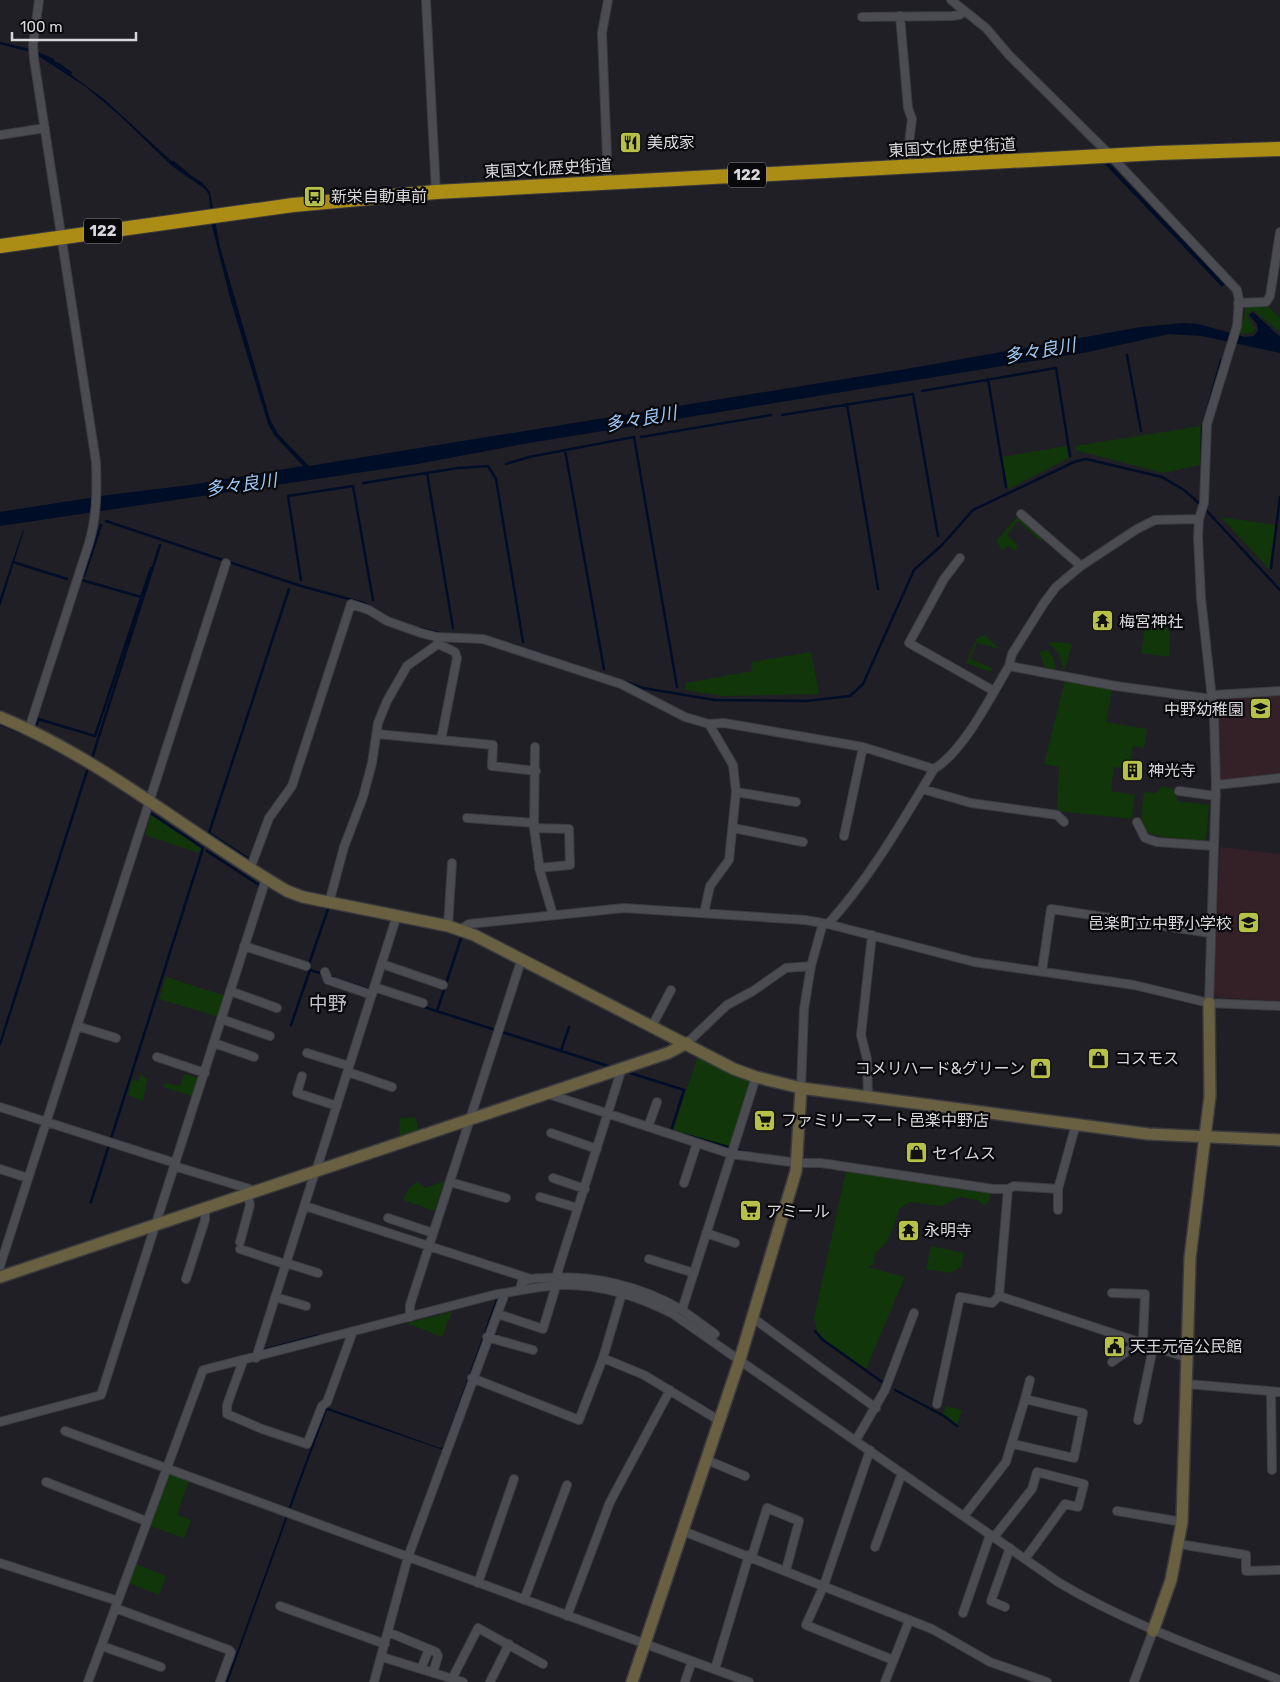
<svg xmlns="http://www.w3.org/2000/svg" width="1280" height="1682" font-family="Rubik,'Noto Sans JP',sans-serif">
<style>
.education{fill:#332127}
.green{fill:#11360a}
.water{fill:#000d27}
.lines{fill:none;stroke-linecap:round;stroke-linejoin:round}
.stream{stroke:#000d27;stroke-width:2.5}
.street-casing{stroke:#3b3b3f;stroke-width:10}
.secondary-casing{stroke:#3b3b3f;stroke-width:14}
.highway-casing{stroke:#3b3b3f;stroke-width:16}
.street{stroke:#4b4c52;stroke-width:8}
.secondary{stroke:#686040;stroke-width:11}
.highway{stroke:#ab8d16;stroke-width:14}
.labels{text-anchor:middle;stroke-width:4.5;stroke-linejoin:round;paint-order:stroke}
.shield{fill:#09090c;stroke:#9a9a9e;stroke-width:1}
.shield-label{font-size:15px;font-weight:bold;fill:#d8d8dc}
.poi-label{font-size:16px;fill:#d8d8dc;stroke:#09090c;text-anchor:start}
.street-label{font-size:16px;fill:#d8d8dc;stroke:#09090c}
.water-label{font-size:18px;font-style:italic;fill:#9dc8f7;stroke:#09090c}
.quarter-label{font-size:19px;fill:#c3c4cb;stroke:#09090c}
</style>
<rect width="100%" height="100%" fill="#1f1f25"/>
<!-- education -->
<path class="education" d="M1280,693V773L1221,780L1215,697Z
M1220,847L1280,854V1001L1220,998L1213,993Z"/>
<!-- green -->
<path class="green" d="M1268,306L1280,318V332L1253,310L1247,315L1255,330L1249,334L1240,333L1246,307Z
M1201,426L1200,465L1163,473L1075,450V446Z
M1066,446L1069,458L1008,489L1002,457Z
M1018,516L1043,538L1041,541L1018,521L1007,535L1018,546L1015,551L1008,546L1002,550L996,541Z
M1221,517L1275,525L1269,569Z
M1145,627L1170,628L1169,657L1141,653Z
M985,635L999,649L977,643L970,659L992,668L991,672L966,663L977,638Z
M1048,642L1069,643L1072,645L1064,672L1059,654Z
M1047,650C1053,655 1055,660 1055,669L1052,672L1046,670L1039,652Z
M811,652L819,694L723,696L686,690L685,683L752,671L751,662Z
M1065,680L1112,689L1106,722L1147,729L1144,748L1133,746L1129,769L1114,767L1111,791L1135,795L1132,819L1057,811L1059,767L1044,764Z
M1162,786L1176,790L1177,801L1209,805L1206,839C1197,842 1184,839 1175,838C1135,834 1140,827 1144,792L1156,793Z
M151,815L201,848L199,853L145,835Z
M166,977L226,996L219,1017L159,999Z
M698,1056L753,1081L731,1147L673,1130Z
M140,1074L147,1079L143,1101L128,1095L132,1080L138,1082Z
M184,1074L198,1078L192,1096L163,1087L165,1083L180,1086Z
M416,1117L418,1132L400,1137L399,1118Z
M846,1171L991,1192L989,1202L984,1205L977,1200L960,1197L941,1206L910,1202L899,1209C893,1226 891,1243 875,1253L874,1264L868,1267L905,1277L866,1369L818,1335L814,1318Z
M444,1181L434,1211L403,1200L408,1189L417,1182L426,1188Z
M931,1246L964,1253L961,1267L950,1273L926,1269Z
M452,1312L442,1337L406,1323Z
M946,1406L962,1410L957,1426L943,1415Z
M169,1473L189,1480L177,1515L191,1520L184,1538L150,1526Z
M135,1564L166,1576L159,1595L128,1583Z"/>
<!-- water -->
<path class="water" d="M37,52L60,64L59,66L104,99L180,169L203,183L210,192L220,247L270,419L278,434L309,466L912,368L1141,327L1183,323L1198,324L1245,337L1254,336L1258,330L1257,324L1249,315L1253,312L1280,337V353L1202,336L1169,334L1088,352L523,444L417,464L0,526V512L108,495L190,485L303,466L275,436L268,424L230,298L211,222L209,195L205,189L172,166L120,116L86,87L37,55Z
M1104,163H1109L1225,284L1222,287Z
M23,530H24L0,607V598Z
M496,1299L499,1300L443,1450L327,1410L290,1510L288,1509L326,1407L440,1448L443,1447Z
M318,1334L319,1336L262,1351V1349Z
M286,1516H288L228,1682H226Z"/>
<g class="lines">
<!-- stream -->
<path class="stream" d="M0,43L32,51
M37,53L53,60
M57,63L71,73
M173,162L190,176
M1127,355L1141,431
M988,379L1006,487
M922,391L1056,368L1070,456
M847,404L878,589
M782,415L913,394L938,536
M641,437L771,415
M565,450L604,669
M1202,461V428L1221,360
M506,464L529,457L634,437L677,687
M427,473L453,628
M363,483L458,468L488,466L496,479L523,642
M1205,509L1280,590
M106,521L301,586L364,603L381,613
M13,562L67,579
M1271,568L1280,497
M84,576L101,525
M82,580L141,597
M301,580L288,496L353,486L373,600
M419,628L443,634
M510,644L583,668
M623,681L643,688L715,700L806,701L850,696L863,684L914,570L942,545L973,510L1074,462L1086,459L1162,477L1184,490L1201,505
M0,724L22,733
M37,724L38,719L95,736L151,568H153
M92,758L160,545
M207,851L259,885
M249,859L209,833L289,589
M323,974L310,970L309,964L328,909
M328,976L371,990
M421,1006L611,1067
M437,1011L461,938
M291,1025L310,970
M0,1044L87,771
M561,1051L569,1027
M627,1072L684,1090L671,1131H673
M683,1134L745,1152
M91,1202L203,848L152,814
M815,1331L823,1340L885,1384
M895,1390L944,1416L957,1426"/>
<defs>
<path id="street" d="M426,0L436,192
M951,0L986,28L1009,55L1110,155L1237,290L1239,300L1237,326L1207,424L1204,503L1199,519L1198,537L1201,598L1214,717L1216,785L1209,1003
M900,16L908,108L912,119L906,167
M862,17L952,16L959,15L965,11
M0,135L45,128
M608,182L602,33L608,0
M1238,303L1266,302L1270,296L1280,232
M1021,514L1081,566
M960,558L944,579L909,643L994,691
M438,644L455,652L457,658L441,740L493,745L492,766L536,771
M1009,666L1116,686L1212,699
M1212,695L1280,691
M709,724L724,723L863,747L934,769
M29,729L89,543C97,516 97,490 96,462L34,59L33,45L39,0
M377,734L441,740
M535,747L534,828L540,871L553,915
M1216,785L1280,778
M922,789L971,803L1057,815L1064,822
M1179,791L1216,796
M736,792L796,802
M467,818L534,823
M1137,822L1145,838L1157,842L1214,846
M534,828L569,829L570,865L539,868
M733,828L803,842
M844,836L863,747
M250,869L269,818L292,786L351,604L369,610L387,621L421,633L437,637L483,639L621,684L685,717L709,724L733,765L736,792L729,860L710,886L704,913
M329,903L344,847L363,797L372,763L378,723L387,701L407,666L438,644L437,637
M828,924C870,878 902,822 934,769C964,751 991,696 1009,666L1012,654L1044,603L1056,587L1081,566L1137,529L1155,520L1199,519
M448,926L452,863
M461,929L469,924L624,908L805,920L828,924L974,962L1134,985L1209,1003L1280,1006
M244,946L306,966
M382,964L443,985
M1042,971L1051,909L1210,933
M325,972L328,980L372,995
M374,987L423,1003
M230,991L277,1008
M221,1019L270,1036
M77,1026L116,1038
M652,1026L671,990
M214,1043L254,1057
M687,1043L727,1005L753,991L786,968L811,966
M307,1053L349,1066
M157,1057L205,1073
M348,1072L392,1087
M302,1076L297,1093L337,1106
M801,1088L804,1009L811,966L823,923
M548,1094L731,1154L798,1163H821L993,1189H1008L1014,1186L1058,1189
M868,1097L867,1059L861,1035L872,935
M0,1107L175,1163
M648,1127L657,1102
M551,1133L597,1149
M174,1166L256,1191
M0,1169L28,1178
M316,1171L397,915
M553,1178L585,1189
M450,1182L506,1198
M684,1183L697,1143
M540,1197L578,1208
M305,1206L531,1279
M1058,1210V1189L1076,1124
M388,1218L433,1233
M706,1233L735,1243
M240,1242L250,1205L248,1195
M240,1249L285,1264
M649,1259L694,1273
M286,1263L318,1273
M0,1266L226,563
M186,1279L205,1220V1208
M520,1289L522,1282C529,1278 537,1278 544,1278C592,1274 641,1286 682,1310L756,1077
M1112,1293L1145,1294L1143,1340L1112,1362
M999,1296L1188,1358
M275,1297L306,1306
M682,1310L715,1334
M498,1314L543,1329L556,1286V1277L622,1068
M410,1317V1305L522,958
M753,1318L876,1408
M487,1337L533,1350
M256,1358L315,1172
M603,1358L644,1375L720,1421
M243,1361L227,1405V1414L262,1429L307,1444L322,1406L327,1402L353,1331
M472,1378L579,1420L603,1358L622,1293
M1187,1384L1280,1392
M1271,1392L1272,1470
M1025,1399L1030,1380
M937,1404L960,1297L992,1303L999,1296L1008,1189
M1138,1420L1153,1348
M0,1422L101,1395L266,879
M65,1431L749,1682
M856,1440L885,1390L914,1313
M870,1450L824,1585L806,1625L893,1660
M707,1460L745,1476
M46,1482L146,1521
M1117,1511L1182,1522
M964,1516L1006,1462L1025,1399L1083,1413L1074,1458L1013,1444
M683,1531L932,1629L990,1662L1047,1682
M994,1537L1032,1489L1037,1472L1084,1484L1078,1507L1065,1504L1025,1559
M1179,1544L1246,1555V1571L1280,1570
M875,1547L902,1473
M752,1556L767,1508L799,1521L786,1570
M0,1563L118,1601
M478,1583L514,1479
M524,1600L567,1485
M280,1606L385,1644
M1005,1607L991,1601L1010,1548
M115,1608L229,1650L231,1652L220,1682
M963,1613L990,1535
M567,1616L610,1502L670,1390
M388,1632L436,1652L438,1656L433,1673
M102,1646L161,1667
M382,1657L463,1682
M421,1669L429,1649
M715,1669L749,1555
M452,1679L478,1628L543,1664
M88,1682L203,1370L497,1294C520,1291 543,1285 566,1285C603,1285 640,1297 673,1314L1058,1582C1128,1624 1204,1650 1280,1680
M374,1682L408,1557L505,1293
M490,1682L509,1644
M685,1682L692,1661
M885,1682L909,1621
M1134,1682L1153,1631"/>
<path id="secondary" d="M0,717C101,758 192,836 287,891L303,897L448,926L474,935L734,1069L756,1077L801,1088L1148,1134L1280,1140
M0,1277L668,1053L687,1043
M1153,1631L1171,1580L1182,1522L1190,1258L1210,1096L1209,1003
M632,1682L740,1359L796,1171L801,1088"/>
<path id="highway" d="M0,246L293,205L436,192L1158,153L1280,149"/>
</defs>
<!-- street casing -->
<use href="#street" class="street-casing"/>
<!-- secondary casing -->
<use href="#secondary" class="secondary-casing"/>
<!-- highway casing -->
<use href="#highway" class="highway-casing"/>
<!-- street -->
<use href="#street" class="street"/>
<!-- secondary -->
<use href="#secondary" class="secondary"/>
<!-- highway -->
<use href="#highway" class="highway"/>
</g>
<!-- icons -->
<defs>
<symbol id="restaurant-square" viewBox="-11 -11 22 22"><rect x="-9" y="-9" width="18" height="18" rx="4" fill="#b8c147" stroke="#09090c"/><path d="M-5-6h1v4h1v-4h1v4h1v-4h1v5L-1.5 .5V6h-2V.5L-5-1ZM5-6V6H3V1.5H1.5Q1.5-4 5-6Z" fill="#111"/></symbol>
<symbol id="bus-square" viewBox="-11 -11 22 22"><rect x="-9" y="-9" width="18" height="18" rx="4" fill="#b8c147" stroke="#09090c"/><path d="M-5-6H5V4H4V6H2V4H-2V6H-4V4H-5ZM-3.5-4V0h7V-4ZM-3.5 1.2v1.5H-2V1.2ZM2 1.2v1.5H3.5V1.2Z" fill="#111"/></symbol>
<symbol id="temple-square" viewBox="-11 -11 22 22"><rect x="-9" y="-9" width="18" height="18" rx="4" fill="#b8c147" stroke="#09090c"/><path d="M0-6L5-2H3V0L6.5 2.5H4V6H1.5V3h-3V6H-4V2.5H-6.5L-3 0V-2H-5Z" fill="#111"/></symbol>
<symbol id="school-square" viewBox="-11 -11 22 22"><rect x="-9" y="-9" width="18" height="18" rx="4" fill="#b8c147" stroke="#09090c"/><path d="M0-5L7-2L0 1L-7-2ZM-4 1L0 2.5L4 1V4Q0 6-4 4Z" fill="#111"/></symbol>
<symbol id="building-square" viewBox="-11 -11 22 22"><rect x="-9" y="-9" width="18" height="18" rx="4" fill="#b8c147" stroke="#09090c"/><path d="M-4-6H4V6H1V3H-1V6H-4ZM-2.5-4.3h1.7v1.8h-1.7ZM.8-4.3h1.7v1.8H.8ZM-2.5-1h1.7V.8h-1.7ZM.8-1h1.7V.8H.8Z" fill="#111"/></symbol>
<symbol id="shop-square" viewBox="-11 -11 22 22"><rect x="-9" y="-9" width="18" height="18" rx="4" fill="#b8c147" stroke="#09090c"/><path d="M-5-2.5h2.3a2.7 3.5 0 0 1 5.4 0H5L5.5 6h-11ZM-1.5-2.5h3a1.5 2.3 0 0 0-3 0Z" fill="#111"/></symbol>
<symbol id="supermarket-square" viewBox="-11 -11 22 22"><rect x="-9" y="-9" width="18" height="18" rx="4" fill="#b8c147" stroke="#09090c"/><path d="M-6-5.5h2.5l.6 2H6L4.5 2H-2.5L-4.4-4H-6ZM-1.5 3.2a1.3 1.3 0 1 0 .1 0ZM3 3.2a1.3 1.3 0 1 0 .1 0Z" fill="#111"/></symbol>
<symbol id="civic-square" viewBox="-11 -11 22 22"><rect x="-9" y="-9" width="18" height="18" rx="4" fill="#b8c147" stroke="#09090c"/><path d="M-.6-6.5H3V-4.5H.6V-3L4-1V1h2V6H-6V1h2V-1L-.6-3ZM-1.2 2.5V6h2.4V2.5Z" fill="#111"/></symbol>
</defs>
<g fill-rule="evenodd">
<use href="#restaurant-square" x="618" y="130" width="25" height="25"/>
<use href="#bus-square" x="302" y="184" width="25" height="25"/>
<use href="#temple-square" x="1090" y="608" width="25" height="25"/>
<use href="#school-square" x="1248" y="696" width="25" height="25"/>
<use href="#building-square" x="1120" y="758" width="25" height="25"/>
<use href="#school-square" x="1236" y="910" width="25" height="25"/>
<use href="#shop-square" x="1086" y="1046" width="25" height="25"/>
<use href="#shop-square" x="1028" y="1056" width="25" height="25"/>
<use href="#supermarket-square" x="752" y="1108" width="25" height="25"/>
<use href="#shop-square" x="904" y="1140" width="25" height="25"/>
<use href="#supermarket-square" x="738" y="1198" width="25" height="25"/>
<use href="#temple-square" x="896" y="1218" width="25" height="25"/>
<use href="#civic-square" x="1102" y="1334" width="25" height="25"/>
</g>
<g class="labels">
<!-- shield labels -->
<g class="shield">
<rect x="728" y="162.5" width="38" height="25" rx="4"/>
<rect x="84" y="218.5" width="38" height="25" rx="4"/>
</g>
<g class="shield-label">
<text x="747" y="180">122</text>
<text x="103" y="236">122</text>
</g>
<!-- poi labels -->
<g class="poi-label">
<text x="647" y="148">美成家</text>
<text x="331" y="202">新栄自動車前</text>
<text x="1119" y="627">梅宮神社</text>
<text x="1244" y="715" text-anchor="end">中野幼稚園</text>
<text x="1148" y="776">神光寺</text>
<text x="1232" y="929" text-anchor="end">邑楽町立中野小学校</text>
<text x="1115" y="1064">コスモス</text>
<text x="1025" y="1074" text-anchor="end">コメリハード&amp;グリーン</text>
<text x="781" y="1126">ファミリーマート邑楽中野店</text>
<text x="932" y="1159">セイムス</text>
<text x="766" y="1217">アミール</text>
<text x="924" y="1236">永明寺</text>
<text x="1130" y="1352">天王元宿公民館</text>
</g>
<!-- street labels -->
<g class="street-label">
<text transform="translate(952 147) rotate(-3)" y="6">東国文化歴史街道</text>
<text transform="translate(548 168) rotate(-3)" y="6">東国文化歴史街道</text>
</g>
<!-- water labels -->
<g class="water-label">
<text transform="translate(1040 351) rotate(-10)" y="6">多々良川</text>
<text transform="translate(641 419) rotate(-10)" y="6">多々良川</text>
<text transform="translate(241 485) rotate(-8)" y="6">多々良川</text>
</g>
<!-- quarter labels -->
<g class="quarter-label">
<text x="328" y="1010">中野</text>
</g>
</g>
<!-- scale -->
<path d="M12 32v8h124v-8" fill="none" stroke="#d8d8dc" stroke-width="2.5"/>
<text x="20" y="32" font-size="15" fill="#d8d8dc" stroke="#09090c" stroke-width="4" paint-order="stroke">100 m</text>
</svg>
